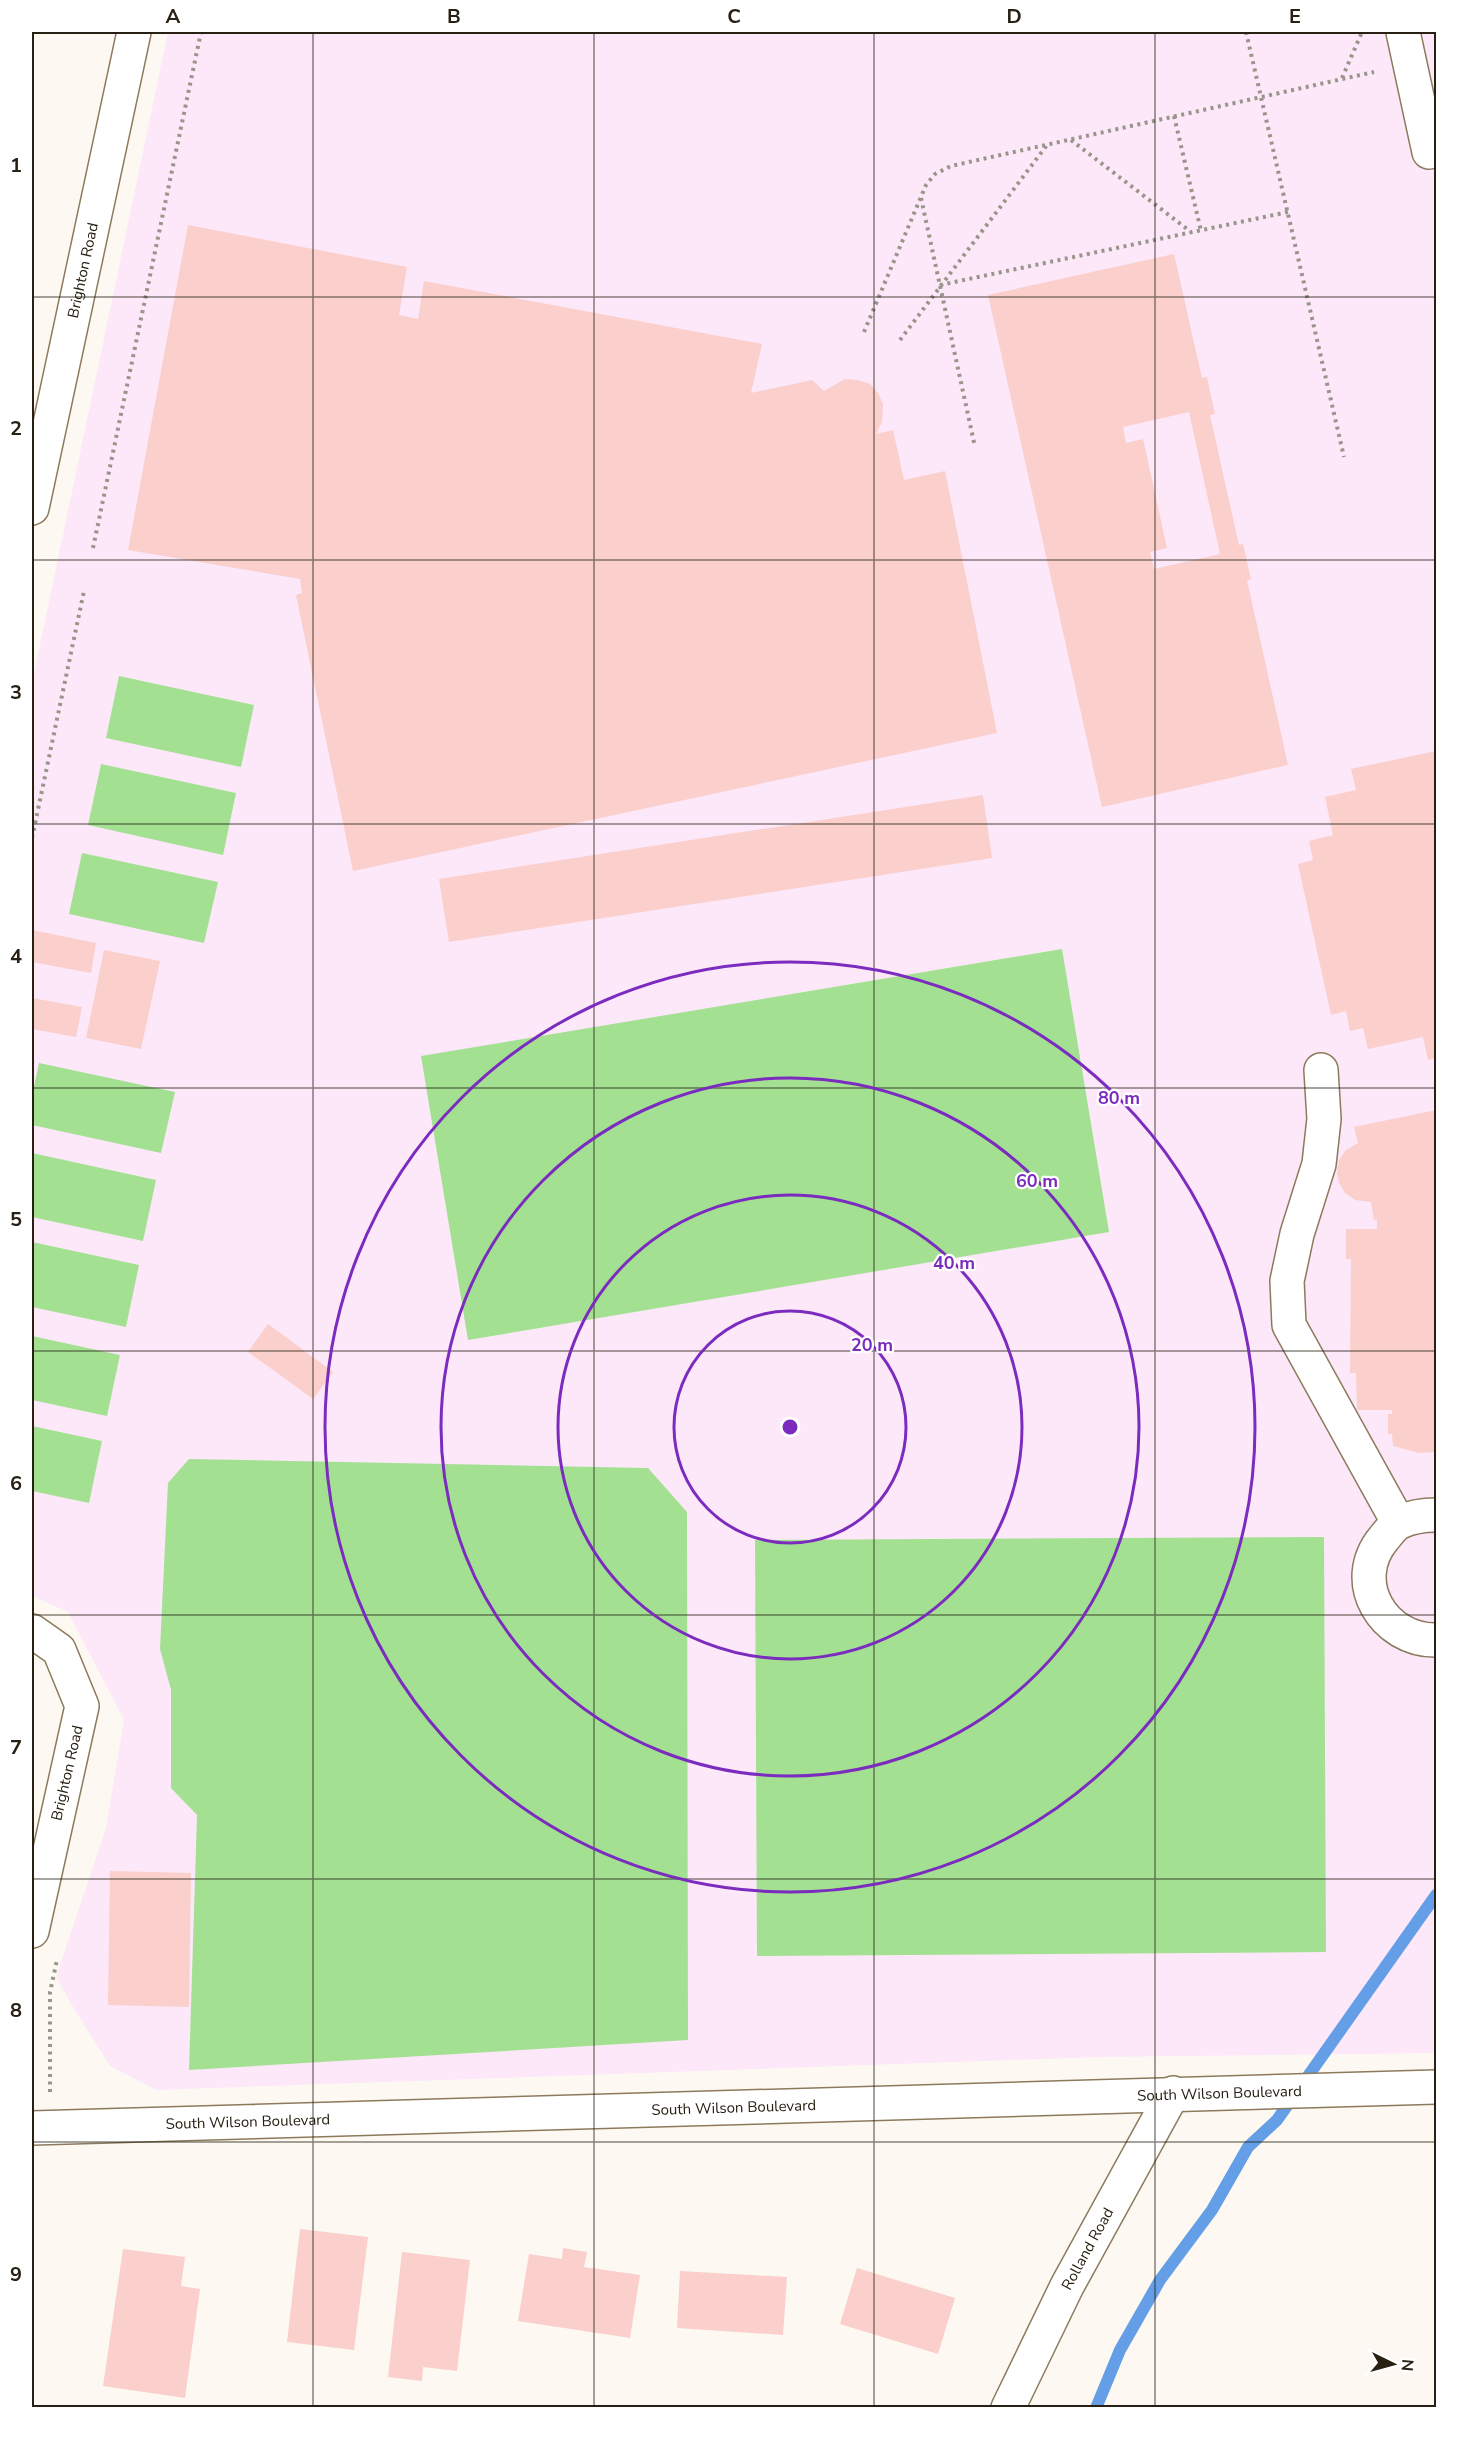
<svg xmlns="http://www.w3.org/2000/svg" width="1468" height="2439" font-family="'Nunito Sans',sans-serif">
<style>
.education{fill:#fce8f9}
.grass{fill:#a4e092}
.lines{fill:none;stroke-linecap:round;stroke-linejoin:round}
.stream{stroke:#639ee7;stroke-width:12}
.building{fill:#facfcc;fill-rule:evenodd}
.minor-casing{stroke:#8d7a5c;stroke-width:36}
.path{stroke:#9a958b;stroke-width:4;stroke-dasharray:3 4.5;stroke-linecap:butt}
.minor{stroke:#fff;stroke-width:33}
.grid{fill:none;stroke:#272013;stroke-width:1.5;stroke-opacity:0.55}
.ring{fill:none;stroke:#7b2cbf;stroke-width:3}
.labels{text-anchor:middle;stroke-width:4.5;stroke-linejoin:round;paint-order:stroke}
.street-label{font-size:15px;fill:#272013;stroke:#fff}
.centre{fill:#7b2cbf;stroke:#fff;stroke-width:3}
.ring-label{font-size:18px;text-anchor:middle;font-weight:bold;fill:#7b2cbf;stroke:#fff;stroke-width:4.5;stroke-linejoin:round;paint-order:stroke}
.neatline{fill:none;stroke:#272013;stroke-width:2}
.grid-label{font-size:20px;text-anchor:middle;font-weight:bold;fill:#272013}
</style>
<rect width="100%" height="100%" fill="#fdf9f2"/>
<!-- education -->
<path class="education" d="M168,32H1436V2053L1100,2057L156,2090L110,2066L70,2002L56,1977L106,1828L124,1720L68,1612L32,1596V683Z"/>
<!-- grass -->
<path class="grass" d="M119,676L254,705L241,767L106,738Z
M101,764L236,793L223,855L88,825Z
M82,853L218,882L204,943L69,914Z
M1062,949L1109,1232L468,1340L421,1056Z
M39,1063L175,1092L161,1153L32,1125V1096Z
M32,1153L156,1180L143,1241L32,1217Z
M32,1242L139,1265L126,1327L32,1307Z
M32,1336L120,1355L107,1416L32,1400Z
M32,1426L102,1441L89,1503L32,1491Z
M189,1459L648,1468L687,1512L688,2040L189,2070L197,1815L171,1788V1690L160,1649L168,1483Z
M1324,1537L1326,1952L757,1956L755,1540Z"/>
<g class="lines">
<!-- stream -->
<path class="stream" d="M1096,2408L1120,2350L1160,2280L1212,2210L1248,2147L1277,2120L1436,1895"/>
</g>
<!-- building -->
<path class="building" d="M188,225L407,267L399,315L418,319L424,281L762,344L751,393L812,380L824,391L845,379L858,380L870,384L878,393L883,404L882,422L876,434L893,430L904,480L945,471L997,733L353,871L296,595L302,593L300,579L128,550Z
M1174,254L1202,378L1207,377L1215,414L1210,415L1239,545L1243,544L1251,579L1247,580L1288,765L1102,807L988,295ZM1189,412L1220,554L1154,569L1150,552L1167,548L1143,439L1126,443L1123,427Z
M1436,751V1058L1428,1060L1423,1037L1368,1049L1363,1028L1350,1031L1346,1011L1331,1015L1298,864L1313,860L1309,841L1333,835L1325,797L1356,790L1351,769Z
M983,795L992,858L449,942L439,879Z
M32,930L96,943L91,973L32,962Z
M104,950L160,961L141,1049L86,1038Z
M32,998L82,1007L76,1037L32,1029Z
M1436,1110V1452L1419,1453L1393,1446L1392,1434H1388V1414H1392V1410H1357L1356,1373H1350L1351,1259H1346V1229H1377V1219L1374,1220L1371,1202L1355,1200L1345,1193L1339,1183L1337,1172L1339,1160L1346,1150L1358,1143L1354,1127Z
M268,1324L333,1372L313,1399L248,1352Z
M110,1871L191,1873L189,2007L108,2005Z
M300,2229L368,2237L354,2350L287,2342Z
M563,2248L587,2252L584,2267L640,2275L630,2338L518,2321L529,2254L562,2259Z
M123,2249L185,2257L181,2286L200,2289L185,2398L103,2386Z
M402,2252L470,2260L457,2371L423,2367L422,2381L388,2377Z
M857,2268L955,2298L938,2354L840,2324Z
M680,2271L787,2277L783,2335L677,2328Z"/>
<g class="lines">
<defs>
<g id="minor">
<path d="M1403,32L1429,152"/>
<path id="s1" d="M32,508L134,32"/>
<path d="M1321,1070L1324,1119L1319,1164L1297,1234L1287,1281L1289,1325L1398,1522"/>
<path d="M1436,1515C1425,1515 1411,1517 1400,1522C1394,1525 1388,1533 1384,1538C1347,1582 1384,1641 1436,1640"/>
<path d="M32,1631L59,1650L82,1706L32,1931"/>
<path id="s2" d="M32,2128L1436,2087"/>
<path id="s3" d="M1008,2408L1067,2286L1173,2093"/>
</g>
</defs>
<!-- minor casing -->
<use href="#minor" class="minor-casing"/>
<!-- path -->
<path class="path" d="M1246,32L1344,457
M1342,78L1362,32
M1174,116L1201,231
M1071,140L1191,232
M921,198L975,447
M940,285L1288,212
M864,332L926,185L935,174L951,166L1374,72
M900,340L1047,145
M93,548L201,32
M32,838L84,591
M50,2092V1992L57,1960"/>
<!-- minor -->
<use href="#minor" class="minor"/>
</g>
<!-- grid -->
<path class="grid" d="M313,32V2408M594,32V2408M874,32V2408M1155,32V2408M32,297H1436M32,560H1436M32,824H1436M32,1088H1436M32,1351H1436M32,1615H1436M32,1879H1436M32,2142H1436"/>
<!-- distance rings -->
<g class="ring">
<circle cx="790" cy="1427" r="116"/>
<circle cx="790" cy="1427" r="232"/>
<circle cx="790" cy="1427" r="349"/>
<circle cx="790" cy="1427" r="465"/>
</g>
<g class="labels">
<!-- street labels -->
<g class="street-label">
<text dy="5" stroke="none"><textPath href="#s1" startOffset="243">Brighton Road</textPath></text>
<text transform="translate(67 1773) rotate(-77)" y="5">Brighton Road</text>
<text dy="5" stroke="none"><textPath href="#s2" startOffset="1188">South Wilson Boulevard</textPath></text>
<text dy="5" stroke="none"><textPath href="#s2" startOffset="702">South Wilson Boulevard</textPath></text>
<text dy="5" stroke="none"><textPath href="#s2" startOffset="216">South Wilson Boulevard</textPath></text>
<text dy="5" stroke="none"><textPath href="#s3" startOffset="178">Rolland Road</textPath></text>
</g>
</g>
<circle cx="790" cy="1427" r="9" class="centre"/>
<g class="ring-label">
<text x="1119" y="1104">80 m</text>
<text x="1037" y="1187">60 m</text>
<text x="954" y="1269">40 m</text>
<text x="872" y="1351">20 m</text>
</g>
<!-- border -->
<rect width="1468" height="2439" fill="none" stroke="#ffffff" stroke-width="66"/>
<!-- north arrow -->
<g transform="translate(1393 2364) rotate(95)" stroke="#ffffff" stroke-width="4.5" paint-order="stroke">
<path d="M0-4.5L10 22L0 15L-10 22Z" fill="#272013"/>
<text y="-9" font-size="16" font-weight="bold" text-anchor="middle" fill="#272013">N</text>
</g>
<rect x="33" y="33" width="1402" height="2373" class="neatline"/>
<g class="grid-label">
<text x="173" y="23">A</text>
<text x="454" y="23">B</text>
<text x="734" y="23">C</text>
<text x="1014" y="23">D</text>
<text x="1295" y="23">E</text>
<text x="16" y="172">1</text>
<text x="16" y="435">2</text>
<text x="16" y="699">3</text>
<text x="16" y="963">4</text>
<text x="16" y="1226">5</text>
<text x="16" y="1490">6</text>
<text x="16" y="1754">7</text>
<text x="16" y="2017">8</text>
<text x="16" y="2281">9</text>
</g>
</svg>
